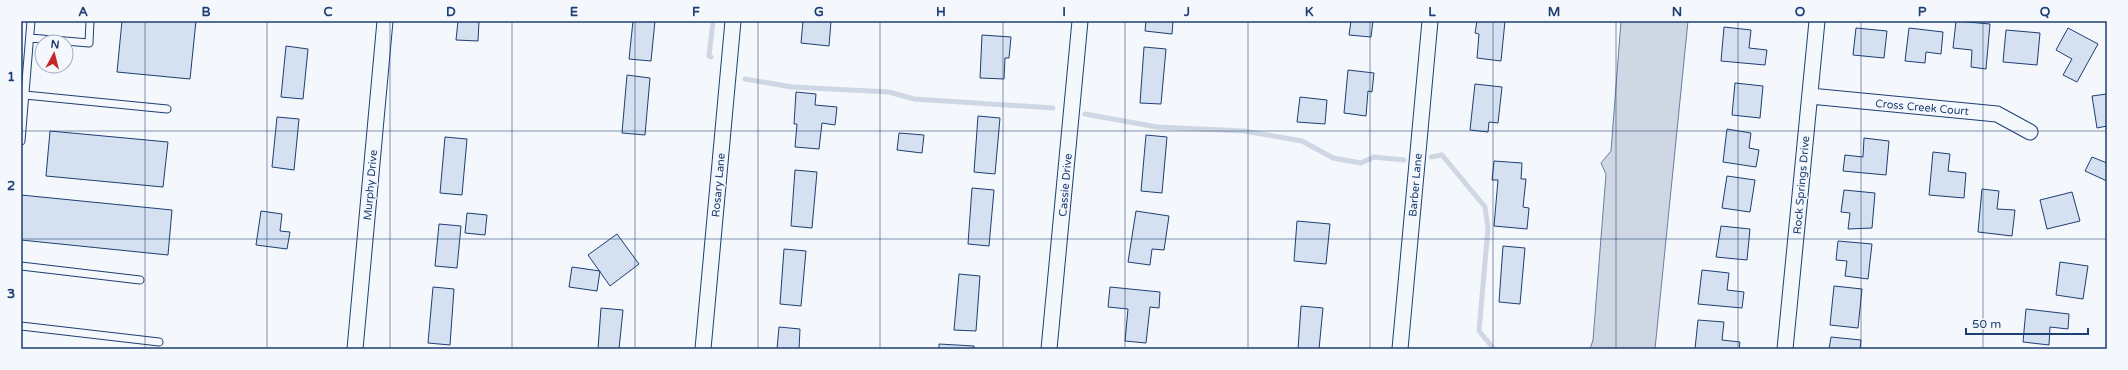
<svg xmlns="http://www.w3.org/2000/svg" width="2128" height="370" font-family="'Varela Round',sans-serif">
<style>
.water{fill:#cfd7e4;stroke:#687fa3}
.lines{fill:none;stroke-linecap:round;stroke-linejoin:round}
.stream{stroke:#cfd7e4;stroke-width:5}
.building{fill:#d5e0f0;stroke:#1d3f73}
.lane-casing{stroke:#1d3f73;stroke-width:9}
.street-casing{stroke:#1d3f73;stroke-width:17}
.lane{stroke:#f4f7fb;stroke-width:7}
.street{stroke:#f4f7fb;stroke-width:15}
.grid{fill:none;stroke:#1d3f73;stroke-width:1;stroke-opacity:0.55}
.labels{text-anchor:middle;stroke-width:3;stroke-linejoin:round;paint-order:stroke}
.street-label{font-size:11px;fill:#1d3f73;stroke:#f4f7fb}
.neatline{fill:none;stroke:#1d3f73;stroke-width:1.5}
.grid-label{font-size:13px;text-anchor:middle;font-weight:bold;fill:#1d3f73}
</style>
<rect width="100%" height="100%" fill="#f4f7fb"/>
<!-- water -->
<path class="water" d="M1621,21H1688L1655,349H1590L1593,340L1606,174L1601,163L1611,151Z"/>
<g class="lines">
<!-- stream -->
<path class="stream" d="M711,57L709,56L713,21
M745,79L792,87L889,92L914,99L1053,108
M1085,114L1157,127L1244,131L1302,141L1333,158L1361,163L1374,157L1404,160
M1431,157L1442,155L1485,207L1488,228L1479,331L1494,349"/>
</g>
<!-- building -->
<path class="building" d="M122,21H196L190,79L117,72Z
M458,21H479L478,41L456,40Z
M633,21H655L651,61L629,59Z
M803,21H831L829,46L801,43Z
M1146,21H1173L1172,34L1145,31Z
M1351,21H1373L1371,37L1349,35Z
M1477,21H1505L1501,61L1477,58L1479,34L1475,33Z
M1956,21L1990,24L1986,69L1971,67L1972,50L1953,48Z
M1724,27L1751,30L1749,48L1767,50L1765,65L1721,61Z
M1856,28L1887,31L1884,58L1853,55Z
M1909,28L1943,32L1941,54L1926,52L1925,63L1905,61Z
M2068,28L2098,44L2077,82L2063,75L2072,59L2056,50Z
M2006,30L2040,33L2037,65L2003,62Z
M982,35L1011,37L1009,58H1005L1004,79L980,78Z
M286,46L308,49L303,99L281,97Z
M1144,47L1166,49L1161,104L1140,103Z
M1348,70L1374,73L1372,92L1368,91L1366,116L1344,113Z
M627,75L650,78L645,135L622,133Z
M1735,83L1763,86L1760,118L1732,115Z
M1475,84L1502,87L1498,123L1489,122L1488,132L1470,130Z
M796,92L816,94L815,105L837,107L835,125L822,123L819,149L795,147L797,124H794Z
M2107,94V126L2097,128L2092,96Z
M1300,97L1327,100L1325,124L1297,122Z
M978,116L1000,118L995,174L974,172Z
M277,117L299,119L294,170L272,167Z
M1727,129L1751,133L1749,148L1759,150L1756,167L1723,162Z
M50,131L168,142L163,187L46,176Z
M899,133L924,135L922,153L897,150Z
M1146,135L1167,137L1162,193L1141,191Z
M445,137L467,139L462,195L440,193Z
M1864,138L1889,141L1886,175L1843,171L1845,155L1863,157Z
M1933,152L1950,154L1948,171L1966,173L1964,198L1929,195Z
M2092,157L2107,163V181L2085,171Z
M1494,161L1522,163L1521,179H1526L1523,207L1529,208L1527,229L1494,226L1498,180H1492Z
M795,170L817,172L812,228L791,226Z
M1727,176L1755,180L1750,212L1722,208Z
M972,188L994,190L989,246L968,244Z
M1982,189L1999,191L1997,209L2015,210L2012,236L1978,232Z
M1844,190L1875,193L1872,228L1848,229L1850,213L1841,212Z
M2072,192L2080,221L2047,229L2040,200Z
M21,195L172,210L168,255L21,240Z
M261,211L282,214L280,231L290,232L287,249L256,245Z
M1136,211L1169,216L1164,250L1152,249L1150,265L1128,262Z
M467,213L487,215L485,235L465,233Z
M1297,221L1330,224L1326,264L1294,261Z
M439,224L461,226L457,268L435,266Z
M1721,226L1750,229L1747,260L1716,257Z
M617,234L639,264L610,286L588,255Z
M1838,241L1872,244L1868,279L1845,276L1847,261L1836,260Z
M1503,246L1525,248L1520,304L1499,302Z
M784,249L806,251L801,306L780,304Z
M2060,262L2088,266L2083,299L2056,295Z
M572,267L600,271L597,291L569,287Z
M1702,270L1729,273L1727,290L1744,292L1742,308L1698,304Z
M959,274L980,276L976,331L954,330Z
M1834,286L1862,289L1858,328L1830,325Z
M433,287L454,289L450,345L428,343Z
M1110,287L1160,292L1159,308L1150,307L1146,343L1125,341L1128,309L1108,307Z
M1301,306L1323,308L1319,349H1298Z
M601,308L623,310L619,349H598Z
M2026,309L2069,314L2068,329L2050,327L2049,345L2023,342Z
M1698,320L1724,322L1722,340L1740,342L1739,349H1695Z
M779,327L800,329L799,349H777Z
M1831,337L1861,340L1860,349H1829Z
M939,344L974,346V349H939Z"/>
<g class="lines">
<defs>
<path id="lane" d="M30,38L89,43L90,21
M25,95L167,109
M21,141L31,21
M21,266L140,280
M21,326L159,342"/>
<path id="street" d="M1810,96L1997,114L2030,132
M355,349L385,21
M703,349L733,21
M1049,349L1080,21
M1400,349L1430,21
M1785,349L1817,21"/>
</defs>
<!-- lane casing -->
<use href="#lane" class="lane-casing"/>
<!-- street casing -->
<use href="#street" class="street-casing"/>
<!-- lane -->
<use href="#lane" class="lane"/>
<!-- street -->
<use href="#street" class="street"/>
</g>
<!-- grid -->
<path class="grid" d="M145,21V349M267,21V349M390,21V349M512,21V349M635,21V349M758,21V349M880,21V349M1003,21V349M1125,21V349M1248,21V349M1370,21V349M1493,21V349M1616,21V349M1738,21V349M1861,21V349M1983,21V349M21,131H2107M21,239H2107"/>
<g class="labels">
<!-- street labels -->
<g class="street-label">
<text transform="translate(1922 107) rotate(5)" y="4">Cross Creek Court</text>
<text transform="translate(370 185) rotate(-85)" y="4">Murphy Drive</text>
<text transform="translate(718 185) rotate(-85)" y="4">Rosary Lane</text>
<text transform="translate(1065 185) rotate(-85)" y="4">Cassie Drive</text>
<text transform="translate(1415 185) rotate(-85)" y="4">Barber Lane</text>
<text transform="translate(1801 185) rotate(-85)" y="4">Rock Springs Drive</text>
</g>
</g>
<!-- border -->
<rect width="2128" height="370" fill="none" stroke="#f4f7fb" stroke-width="44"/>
<!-- north arrow -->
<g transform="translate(54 54) rotate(7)"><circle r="19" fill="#f4f7fb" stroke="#9eadc5"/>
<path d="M0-3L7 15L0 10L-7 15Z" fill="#c62828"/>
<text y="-6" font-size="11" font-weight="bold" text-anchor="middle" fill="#1d3f73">N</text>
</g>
<!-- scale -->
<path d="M1966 328v6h122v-6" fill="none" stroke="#1d3f73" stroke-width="2"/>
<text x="1972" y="328" font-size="12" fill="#1d3f73" stroke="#f4f7fb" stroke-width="3" paint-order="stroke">50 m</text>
<rect x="22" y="22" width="2084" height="326" class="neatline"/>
<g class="grid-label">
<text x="83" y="16">A</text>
<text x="206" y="16">B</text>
<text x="328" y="16">C</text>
<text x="451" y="16">D</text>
<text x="574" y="16">E</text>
<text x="696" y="16">F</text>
<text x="819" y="16">G</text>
<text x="941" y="16">H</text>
<text x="1064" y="16">I</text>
<text x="1187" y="16">J</text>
<text x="1309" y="16">K</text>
<text x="1432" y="16">L</text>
<text x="1554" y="16">M</text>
<text x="1677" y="16">N</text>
<text x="1800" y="16">O</text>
<text x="1922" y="16">P</text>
<text x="2045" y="16">Q</text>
<text x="11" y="81">1</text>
<text x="11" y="190">2</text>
<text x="11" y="298">3</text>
</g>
</svg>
